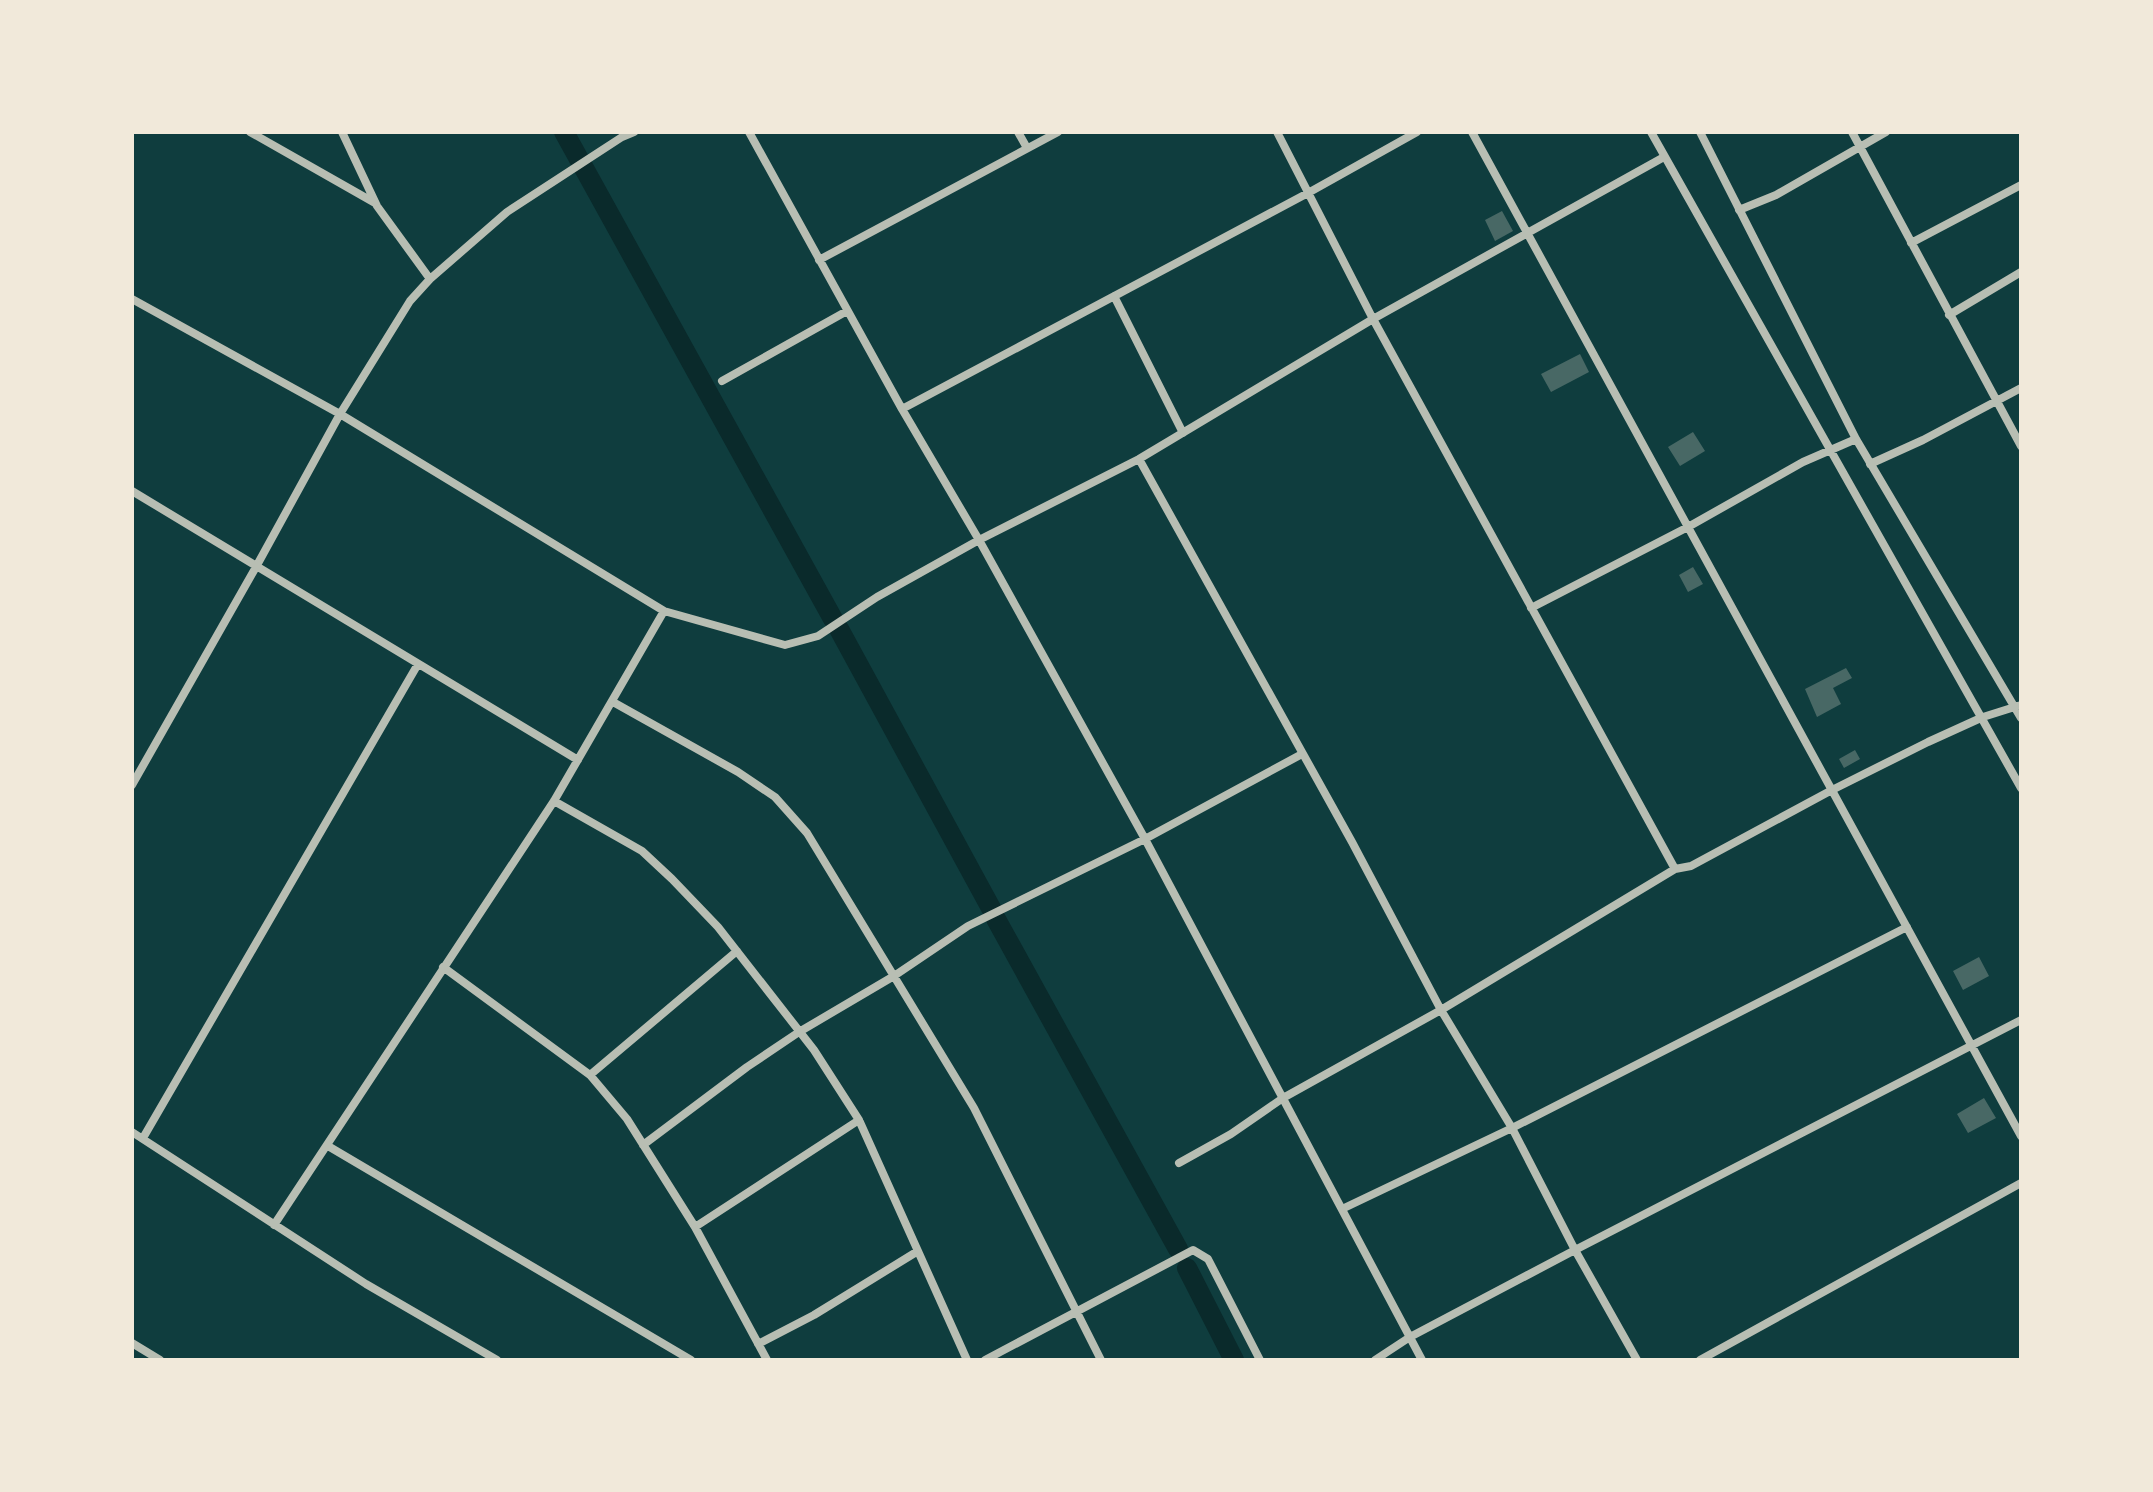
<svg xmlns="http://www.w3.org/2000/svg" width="2153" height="1492" font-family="'Fira Sans',sans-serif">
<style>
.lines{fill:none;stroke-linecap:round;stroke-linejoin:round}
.canal{stroke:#0a2a2b;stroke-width:20}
.building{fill:#486865}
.minor{stroke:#b8beb3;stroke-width:8}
</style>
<rect width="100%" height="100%" fill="#0f3d3e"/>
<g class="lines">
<!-- canal -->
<path class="canal" d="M564,132L833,619
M839,629L992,910
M996,919L1178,1249
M1187,1268L1234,1360"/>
</g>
<!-- building -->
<path class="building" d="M1502,211L1513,231L1495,241L1485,220Z
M1580,354L1589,372L1551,392L1541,374Z
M1693,432L1705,451L1680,466L1668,447Z
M1693,567L1703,584L1688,592L1679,575Z
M1846,668L1852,678L1833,688L1841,704L1817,717L1805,689Z
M1855,750L1860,759L1844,768L1839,759Z
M1979,957L1989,976L1963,990L1953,971Z
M1984,1098L1996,1118L1968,1133L1957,1114Z"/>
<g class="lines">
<!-- minor -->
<path class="minor" d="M250,132L375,203
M342,132L377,206L430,279
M749,132L902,409L979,540L1145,839L1422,1360
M1018,132L1027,148
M1277,132L1373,319L1675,869
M1472,132L2021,1136
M1651,132L2021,788
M1700,132L1856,439L2021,718
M1852,132L2021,446
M1739,210L1776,195L1886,132
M1911,243L2021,185
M819,260L1058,132
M1114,296L1183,433
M132,299L340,414L664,611L785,645L818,636L877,597L979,540L1139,459L1373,319L1664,157
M1949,315L2021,272
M722,381L847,311
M902,409L1308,193L1417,132
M1139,459L1352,842L1441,1010L1512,1128L1575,1250L1637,1360
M1870,464L1923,440L2021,388
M132,491L578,760
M1531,608L1688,527L1803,462L1856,439
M613,702L738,772L775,797L807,833L974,1108L1101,1360
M132,785L256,567L340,414L410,301L430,279L507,212L622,137L634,132
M554,801L642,851L672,879L718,927L814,1050L859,1120L967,1360
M443,967L590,1075L627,1119L695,1227L767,1360
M590,1075L737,951
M132,1132L366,1284L497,1360
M143,1138L418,664
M643,1145L747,1067L799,1032L894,976L968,926L1145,839L1302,754
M328,1146L691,1360
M1179,1163L1231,1134L1283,1098L1441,1010L1675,869L1691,866L1832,790L1928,742L1983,717L2021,705
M1342,1209L1512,1128L1907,927
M274,1225L554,801L664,611
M695,1227L859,1120
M132,1343L160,1360
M758,1344L814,1315L918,1251
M985,1360L1193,1250L1208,1259L1260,1360
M1375,1360L1410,1337L1575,1250L2021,1020
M1700,1360L2021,1183"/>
</g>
<!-- border -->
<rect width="2153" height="1492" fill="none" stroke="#f1e9da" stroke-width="268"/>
</svg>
